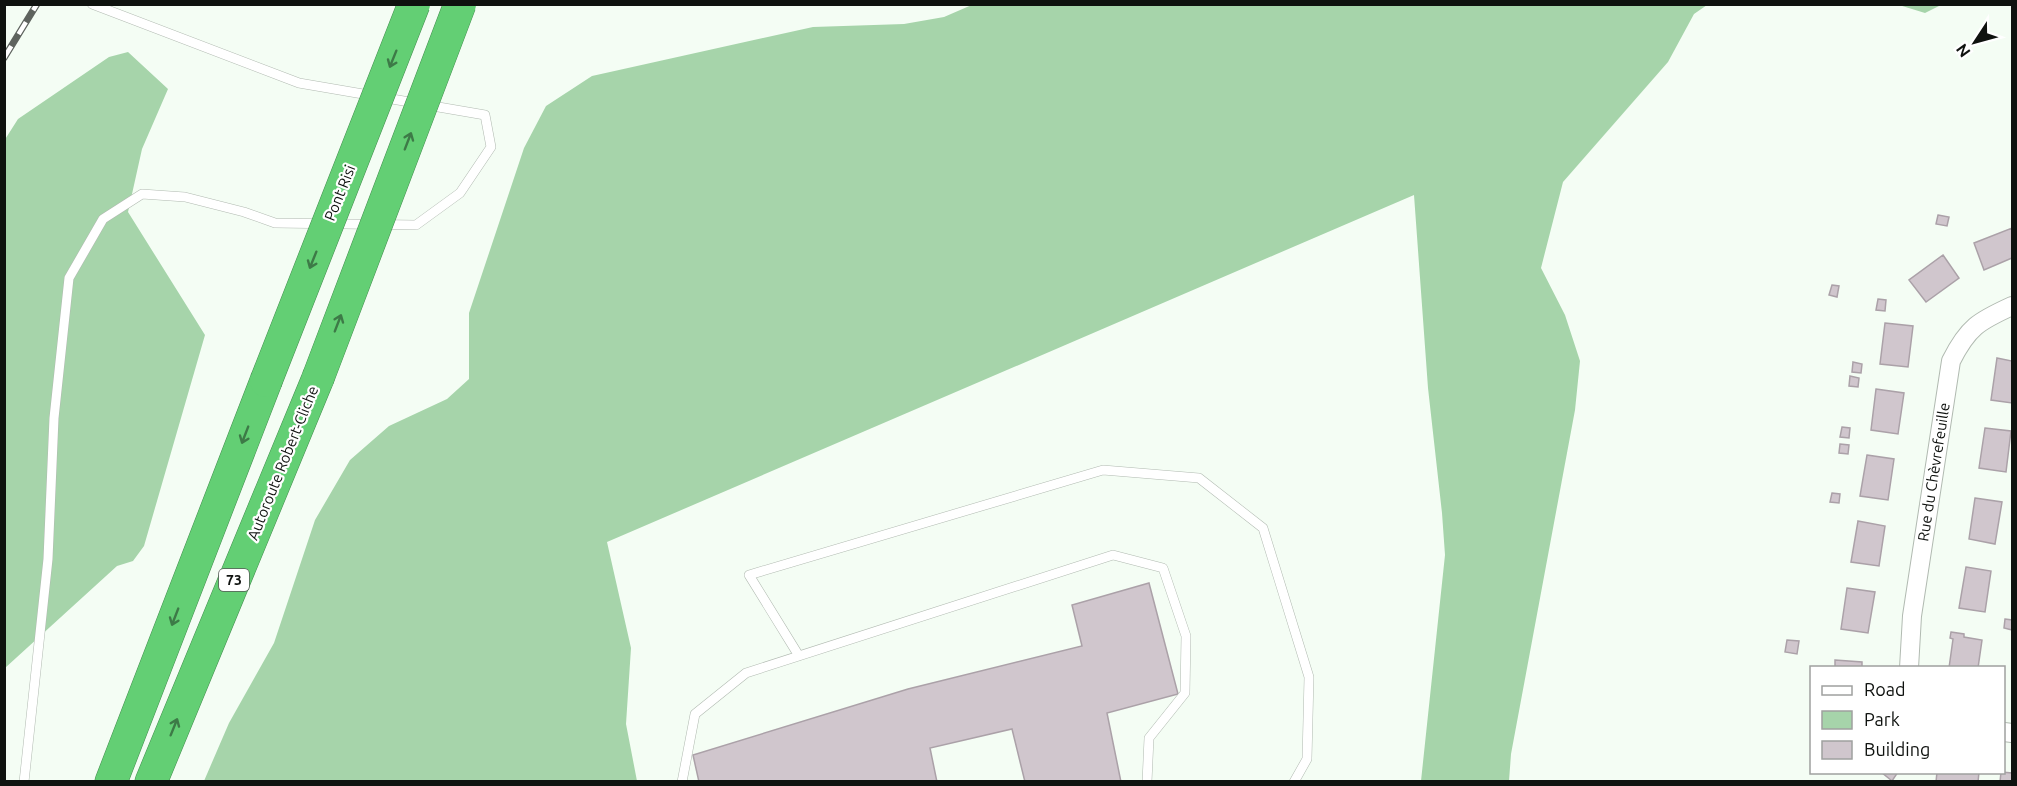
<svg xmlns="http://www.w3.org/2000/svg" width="2017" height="786" font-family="Ubuntu,sans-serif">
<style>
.green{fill:#a6d4aa}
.building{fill:#d0c6cd;stroke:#aba1a8;stroke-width:1.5}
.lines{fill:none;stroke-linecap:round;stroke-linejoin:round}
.lane-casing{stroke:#b1bab1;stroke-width:10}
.street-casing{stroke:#b1bab1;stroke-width:20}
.highway-casing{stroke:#468d51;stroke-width:33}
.lane{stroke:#fff;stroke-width:9}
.street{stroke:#fff;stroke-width:18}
.highway{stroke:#63cf74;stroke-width:32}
.rail-casing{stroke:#5e635e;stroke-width:7}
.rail{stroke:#fff;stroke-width:4.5;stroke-dasharray:14;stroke-linecap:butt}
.highway-bridge-casing{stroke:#468d51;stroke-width:33;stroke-linecap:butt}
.highway-bridge{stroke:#63cf74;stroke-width:32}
.oneway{stroke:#3d7a47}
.labels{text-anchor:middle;stroke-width:4.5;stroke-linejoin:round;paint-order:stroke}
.shield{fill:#fff;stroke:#575957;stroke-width:1.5}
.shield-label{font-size:14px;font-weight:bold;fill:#0f120f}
.street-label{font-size:15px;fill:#0f120f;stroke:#fff}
</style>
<rect width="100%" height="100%" fill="#f4fdf4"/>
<!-- green -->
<path class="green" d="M974,4L1707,5L1694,14L1668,62L1563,182L1541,268L1565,315L1580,361L1575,410L1511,754L1509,781H1421L1445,555L1442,513L1428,388L1414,195L607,542L631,648L626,724L637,781H204L229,723L274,643L315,520L350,460L389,426L447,399L469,379V313L524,148L546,106L592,76L813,27L904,24L944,17Z
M1899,5H1941L1925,13Z
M128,52L168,89L142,149L128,212L205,335L144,546L133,561L117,566L5,668L4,141L18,119L109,57Z"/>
<!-- building -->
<path class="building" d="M1938,215L1949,217L1947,226L1936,224Z
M2012,228V258L1984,270L1974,243Z
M1943,255L1959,278L1926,302L1909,280Z
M1832,285L1839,286L1837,297L1829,295Z
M1878,299L1886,300L1885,311L1876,310Z
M1885,323L1913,326L1908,367L1880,364Z
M1997,358L2012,361V403L1991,400Z
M1853,362L1862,364L1861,373L1852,372Z
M1850,376L1859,378L1858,387L1849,386Z
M1876,389L1904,393L1898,434L1871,430Z
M1842,427L1850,428L1849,438L1840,437Z
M1985,428L2011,431L2006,472L1979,468Z
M1840,444L1849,445L1848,454L1839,453Z
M1867,455L1894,459L1888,500L1860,496Z
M1832,493L1840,494L1839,503L1830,502Z
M1975,498L2002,502L1995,544L1969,539Z
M1858,521L1885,526L1879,566L1851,562Z
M1966,567L1991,571L1985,612L1959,608Z
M1149,583L1178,694L1107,713L1121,782H1025L1012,729L930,748L937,782H699L693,755L908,689L1082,646L1072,605Z
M1847,588L1875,592L1868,633L1841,629Z
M2005,619L2012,620V630L2004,628Z
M1951,632L1964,634V637L1982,640L1978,668H1949L1953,639L1950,638Z
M1787,640L1799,641L1797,654L1785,652Z
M1835,660L1862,662V668H1835Z
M1881,772H1898L1892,781Z
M1937,772H1979L1978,782H1936Z
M2001,772L2012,773V782H2000Z"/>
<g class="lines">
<defs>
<path id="lane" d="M799,656L749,575L1103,470L1199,478L1263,528L1309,677L1307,759L1294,782
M24,782L48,559L54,418L69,278L103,219L142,194L185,197L244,212L275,223L416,225L460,193L491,147L485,115L299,83L92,4
M682,782L695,714L746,673L1113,555L1163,568L1186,636L1185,693L1149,738L1147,782"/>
<path id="street" d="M1909,668L1912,616L1951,361C1968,327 1979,321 2012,306
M2004,732L2012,733"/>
<path id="highway" d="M111,782L266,381
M151,782L318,378"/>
</defs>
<!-- lane casing -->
<use href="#lane" class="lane-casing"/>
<!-- street casing -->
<use href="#street" class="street-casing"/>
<!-- highway casing -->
<use href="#highway" class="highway-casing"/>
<!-- lane -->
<use href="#lane" class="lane"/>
<!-- street -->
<use href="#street" class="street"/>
<!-- highway -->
<use href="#highway" class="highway"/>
<defs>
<path id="rail" d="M4,58L37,4"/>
</defs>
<!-- rail casing -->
<use href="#rail" class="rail-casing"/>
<!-- rail -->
<use href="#rail" class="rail"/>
<defs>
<path id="highway-bridge" d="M318,378L460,4
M266,381L414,4"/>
</defs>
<!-- highway-bridge casing -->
<use href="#highway-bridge" class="highway-bridge-casing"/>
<!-- highway-bridge -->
<use href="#highway-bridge" class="highway-bridge"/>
</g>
<!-- one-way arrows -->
<defs><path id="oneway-shaft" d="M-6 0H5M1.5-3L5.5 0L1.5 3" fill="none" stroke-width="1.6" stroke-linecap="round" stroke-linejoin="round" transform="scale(1.5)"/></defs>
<g class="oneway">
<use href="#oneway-shaft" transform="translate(393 59) rotate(112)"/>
<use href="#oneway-shaft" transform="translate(408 141) rotate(-69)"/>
<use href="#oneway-shaft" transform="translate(313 260) rotate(112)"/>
<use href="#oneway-shaft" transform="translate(338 323) rotate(-69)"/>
<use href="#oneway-shaft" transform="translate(245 435) rotate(111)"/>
<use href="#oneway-shaft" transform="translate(175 617) rotate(111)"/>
<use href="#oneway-shaft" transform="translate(174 727) rotate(-68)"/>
</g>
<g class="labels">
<!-- shield labels -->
<rect class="shield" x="219" y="569" width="30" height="22" rx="4.5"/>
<g class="shield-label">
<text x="234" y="585">73</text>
</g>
<!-- street labels -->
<g class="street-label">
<text transform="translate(340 193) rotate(-68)" y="5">Pont Risi</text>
<text transform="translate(283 463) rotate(-68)" y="5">Autoroute Robert-Cliche</text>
<text transform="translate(1934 472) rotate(-81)" y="5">Rue du Chèvrefeuille</text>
</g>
</g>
<!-- border -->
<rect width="2017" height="786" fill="none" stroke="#0f120f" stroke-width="12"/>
<!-- legend -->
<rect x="1810" y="666" width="195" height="108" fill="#ffffff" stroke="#9fa09f" stroke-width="1.5"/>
<rect x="1822" y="686" width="30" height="9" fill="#ffffff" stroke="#9fa09f" stroke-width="1.5"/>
<text x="1864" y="696" font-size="18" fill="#0f120f">Road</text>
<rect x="1822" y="711" width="30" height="18" fill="#a6d4aa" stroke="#9fa09f" stroke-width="1.5"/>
<text x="1864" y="726" font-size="18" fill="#0f120f">Park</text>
<rect x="1822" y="741" width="30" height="18" fill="#d0c6cd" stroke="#9fa09f" stroke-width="1.5"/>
<text x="1864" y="756" font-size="18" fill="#0f120f">Building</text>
<!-- north arrow -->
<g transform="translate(1975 42) rotate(234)" stroke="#ffffff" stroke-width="4.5" paint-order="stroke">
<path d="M0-4.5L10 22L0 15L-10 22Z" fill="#0f120f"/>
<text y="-9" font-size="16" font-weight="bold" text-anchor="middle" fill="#0f120f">N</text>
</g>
</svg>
